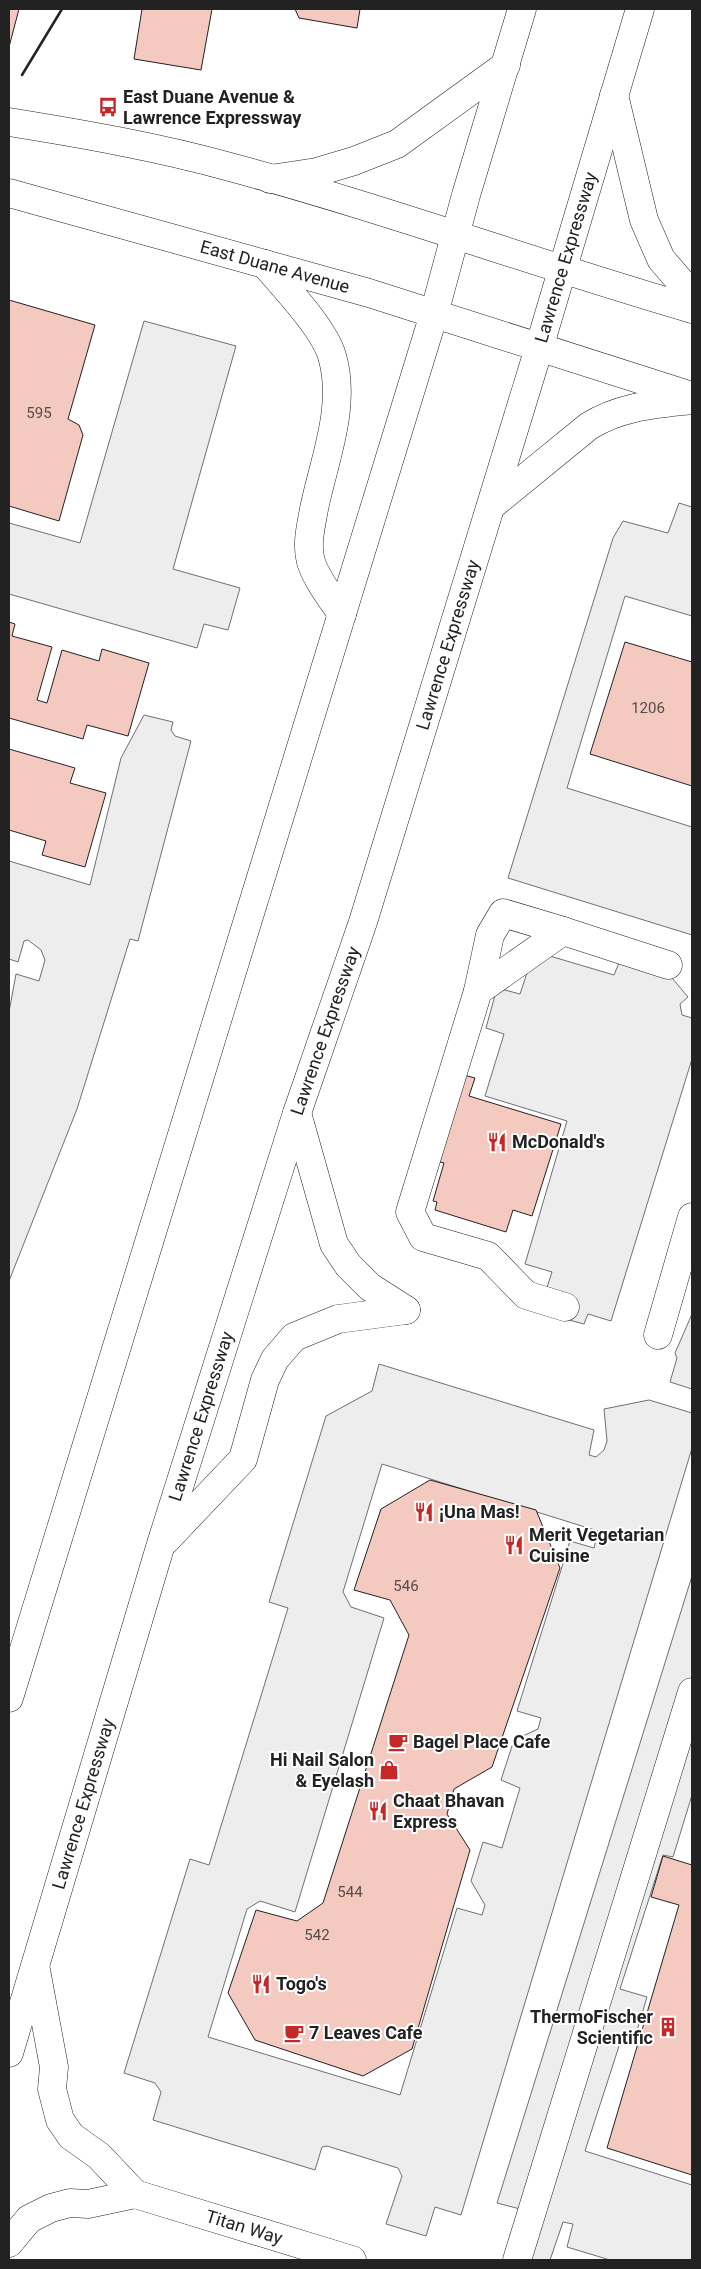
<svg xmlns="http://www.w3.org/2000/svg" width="701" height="2269" font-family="Roboto,sans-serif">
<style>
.parking{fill:#ededed;stroke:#6f6f6f;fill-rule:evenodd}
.building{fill:#f3c9c0;stroke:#222}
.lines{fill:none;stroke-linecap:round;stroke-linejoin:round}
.minor-casing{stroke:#222;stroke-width:29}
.major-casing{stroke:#222;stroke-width:29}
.highway-casing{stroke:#222;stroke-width:29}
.minor{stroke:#fff;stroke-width:28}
.major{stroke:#fff;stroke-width:28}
.highway{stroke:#fff;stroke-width:28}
.wall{stroke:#222;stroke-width:2.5}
.labels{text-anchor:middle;stroke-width:4;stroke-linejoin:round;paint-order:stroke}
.number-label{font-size:15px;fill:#564c4a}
.poi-label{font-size:18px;font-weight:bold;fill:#222;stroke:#fff;text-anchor:start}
.street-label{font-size:18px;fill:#222;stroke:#fff}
</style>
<rect width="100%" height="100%" fill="#fff"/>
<!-- parking -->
<path class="parking" d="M144,321L236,346L173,569L240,588L228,630L204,624L197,648L9,594V523L80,543Z
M679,503L692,507V616L625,596L567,788L692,827V935L508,878L613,538L623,521L668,533Z
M144,715L173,722L171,730L175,736L191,741L138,941L130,939L77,1109L9,1281V1012L16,974L39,981L45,960L41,950L28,940L24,941L18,962L9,959V861L90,885L121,758Z
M543,954L614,975L619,963L644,962L672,978L688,997L680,1004L682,1015L692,1018V1059L611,1321L588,1314L584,1324L539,1312L552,1272L525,1264L567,1121L485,1096L504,1034L486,1028L497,988L520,994L530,964Z
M692,1314V1389L670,1382L677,1358L675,1353Z
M379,1364L594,1430L589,1455L596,1457L604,1450L607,1441L604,1409L649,1400L692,1413V1448L461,2215L435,2207L426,2236L386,2224L402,2176L398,2168L327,2146L322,2147L315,2170L153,2120L161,2092L155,2083L124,2073L190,1859L209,1865L288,1608L269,1602L326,1416L372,1391ZM382,1464L598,1531L594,1548L570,1541L517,1711L541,1718L538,1729L514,1740L501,1780L520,1788L502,1848L483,1842L471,1881L485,1905L482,1915L457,1908L400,2095L208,2037L247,1909L260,1901L295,1912L384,1618L351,1607L343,1592Z
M692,1576V1795L673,1857L663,1855L620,1989L647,1997L633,2044L621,2040L585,2151L692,2185V2260H610L567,2247L573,2224L563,2222L550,2260H511L520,2209L497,2203Z"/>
<!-- building -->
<path class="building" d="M9,9H19L9,47Z
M142,9H212L201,70L134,59Z
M295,9H360L357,28L299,18Z
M9,300L95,325L68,419L79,425L83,435L59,521L9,506Z
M9,622L15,624L12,636L52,647L37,700L47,703L62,650L99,661L102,649L149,663L128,736L87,725L83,739L9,718Z
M625,642L692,662V786L590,754Z
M9,749L75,768L70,783L106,793L85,867L42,855L46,841L9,830Z
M460,1074L475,1078L469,1096L561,1124L532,1216L513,1210L506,1232L435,1210L437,1202L433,1201L444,1163L440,1162Z
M430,1480L536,1510L560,1568L492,1767L454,1789L447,1814L470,1850L412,2049L363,2076L255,2040L228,1993L256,1910L297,1921L323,1903L409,1635L390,1600L354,1590L381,1509Z
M663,1856L692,1865V2175L607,2148L679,1905L651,1897Z"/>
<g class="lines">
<defs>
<g id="minor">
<path d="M478,991L490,935L503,913L563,931"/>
<path d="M565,1307L526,1295L488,1256L423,1237L410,1212L478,991L563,931L668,965"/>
<path d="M658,1335L692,1217"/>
<path id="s1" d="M135,2194L352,2260"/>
<path d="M517,2260L692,1692"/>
</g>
<g id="major">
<path d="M9,122C83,134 158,147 230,167C386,209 537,264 692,309"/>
<path id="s2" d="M9,193L369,293L692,396"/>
</g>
<g id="highway">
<path d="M614,95L644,220L661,259L692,295"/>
<path d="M270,179L317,172L354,161L397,144L506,65"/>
<path d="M265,264C284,287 324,328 332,356C347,406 324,460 314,509C311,526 306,545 311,562C317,580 331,598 342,614"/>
<path d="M491,506L589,426C621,406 656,404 692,400"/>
<path d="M297,1113L334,1244L348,1265L370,1287L406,1310"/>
<path d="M166,1540L243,1459L265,1380L275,1359L294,1337L338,1319L406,1310"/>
<path d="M9,1698L434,314L466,195L522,9"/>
<path d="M36,1970L54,2067L52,2089L60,2120L71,2136L99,2156L135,2194"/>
<path id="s3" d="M9,2053L161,1544L297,1113L363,922L539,348L640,9"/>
<path d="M9,2243L29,2219L51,2208L70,2203L88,2204L135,2194"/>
</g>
</defs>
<!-- minor casing -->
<use href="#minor" class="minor-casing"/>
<!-- major casing -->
<use href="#major" class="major-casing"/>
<!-- highway casing -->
<use href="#highway" class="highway-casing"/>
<!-- minor -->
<use href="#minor" class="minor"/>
<!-- major -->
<use href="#major" class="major"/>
<!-- highway -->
<use href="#highway" class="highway"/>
<!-- wall -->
<path class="wall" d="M22,75L62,9"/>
</g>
<!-- icons -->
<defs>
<symbol id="bus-bare" viewBox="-9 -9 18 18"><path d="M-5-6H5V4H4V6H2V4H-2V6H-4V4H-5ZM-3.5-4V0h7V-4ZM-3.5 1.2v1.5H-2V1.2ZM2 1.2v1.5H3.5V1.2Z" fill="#c62828" stroke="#fff" stroke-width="2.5" paint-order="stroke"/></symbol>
<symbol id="restaurant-bare" viewBox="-9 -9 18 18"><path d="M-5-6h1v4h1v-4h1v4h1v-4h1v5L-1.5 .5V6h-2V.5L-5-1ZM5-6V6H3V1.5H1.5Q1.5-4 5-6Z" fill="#c62828" stroke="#fff" stroke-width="2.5" paint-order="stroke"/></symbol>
<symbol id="cafe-bare" viewBox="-9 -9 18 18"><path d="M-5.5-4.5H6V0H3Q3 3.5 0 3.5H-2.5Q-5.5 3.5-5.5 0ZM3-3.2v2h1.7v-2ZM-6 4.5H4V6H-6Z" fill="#c62828" stroke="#fff" stroke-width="2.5" paint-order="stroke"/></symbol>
<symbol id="shop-bare" viewBox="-9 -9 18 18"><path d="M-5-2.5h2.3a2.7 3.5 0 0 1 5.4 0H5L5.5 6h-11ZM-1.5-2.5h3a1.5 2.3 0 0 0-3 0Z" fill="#c62828" stroke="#fff" stroke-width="2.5" paint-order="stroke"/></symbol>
<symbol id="building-bare" viewBox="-9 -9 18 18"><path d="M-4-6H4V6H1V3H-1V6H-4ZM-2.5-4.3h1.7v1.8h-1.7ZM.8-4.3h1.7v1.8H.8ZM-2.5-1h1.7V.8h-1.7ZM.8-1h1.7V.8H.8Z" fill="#c62828" stroke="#fff" stroke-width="2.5" paint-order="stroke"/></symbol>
</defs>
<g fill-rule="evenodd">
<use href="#bus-bare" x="94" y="93" width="28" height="28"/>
<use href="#restaurant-bare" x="483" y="1128" width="28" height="28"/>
<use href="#restaurant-bare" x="410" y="1498" width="28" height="28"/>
<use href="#restaurant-bare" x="500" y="1531" width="28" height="28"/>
<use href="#cafe-bare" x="384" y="1728" width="28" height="28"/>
<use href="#shop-bare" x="375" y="1756" width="28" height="28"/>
<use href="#restaurant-bare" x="364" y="1797" width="28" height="28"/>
<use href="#restaurant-bare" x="247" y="1970" width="28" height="28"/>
<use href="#building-bare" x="654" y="2013" width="28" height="28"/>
<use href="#cafe-bare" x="280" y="2019" width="28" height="28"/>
</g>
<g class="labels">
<!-- number labels -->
<g class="number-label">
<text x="39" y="418">595</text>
<text x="648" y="713">1206</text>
<text x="406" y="1591">546</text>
<text x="350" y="1897">544</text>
<text x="317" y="1940">542</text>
</g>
<!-- poi labels -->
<g class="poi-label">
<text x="123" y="103">East Duane Avenue &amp;<tspan x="123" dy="21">Lawrence Expressway</tspan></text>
<text x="512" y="1148">McDonald's</text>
<text x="439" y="1518">¡Una Mas!</text>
<text x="529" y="1541">Merit Vegetarian<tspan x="529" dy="21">Cuisine</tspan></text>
<text x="413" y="1748">Bagel Place Cafe</text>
<text x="374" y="1766" text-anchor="end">Hi Nail Salon<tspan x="374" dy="21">&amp; Eyelash</tspan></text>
<text x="393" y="1807">Chaat Bhavan<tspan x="393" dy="21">Express</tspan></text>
<text x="276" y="1990">Togo's</text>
<text x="653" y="2023" text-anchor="end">ThermoFischer<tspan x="653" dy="21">Scientific</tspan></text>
<text x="309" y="2039">7 Leaves Cafe</text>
</g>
<!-- street labels -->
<g class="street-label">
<text dy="6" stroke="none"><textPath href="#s3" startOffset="1880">Lawrence Expressway</textPath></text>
<text dy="6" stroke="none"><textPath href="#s2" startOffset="276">East Duane Avenue</textPath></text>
<text dy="6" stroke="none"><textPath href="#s3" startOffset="1475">Lawrence Expressway</textPath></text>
<text dy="6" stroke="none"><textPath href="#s3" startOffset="1070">Lawrence Expressway</textPath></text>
<text dy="6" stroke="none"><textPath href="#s3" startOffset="665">Lawrence Expressway</textPath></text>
<text dy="6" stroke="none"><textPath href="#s3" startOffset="260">Lawrence Expressway</textPath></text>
<text dy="6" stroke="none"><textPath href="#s1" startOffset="114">Titan Way</textPath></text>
</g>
</g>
<!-- border -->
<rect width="701" height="2269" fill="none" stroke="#222222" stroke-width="20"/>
</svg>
